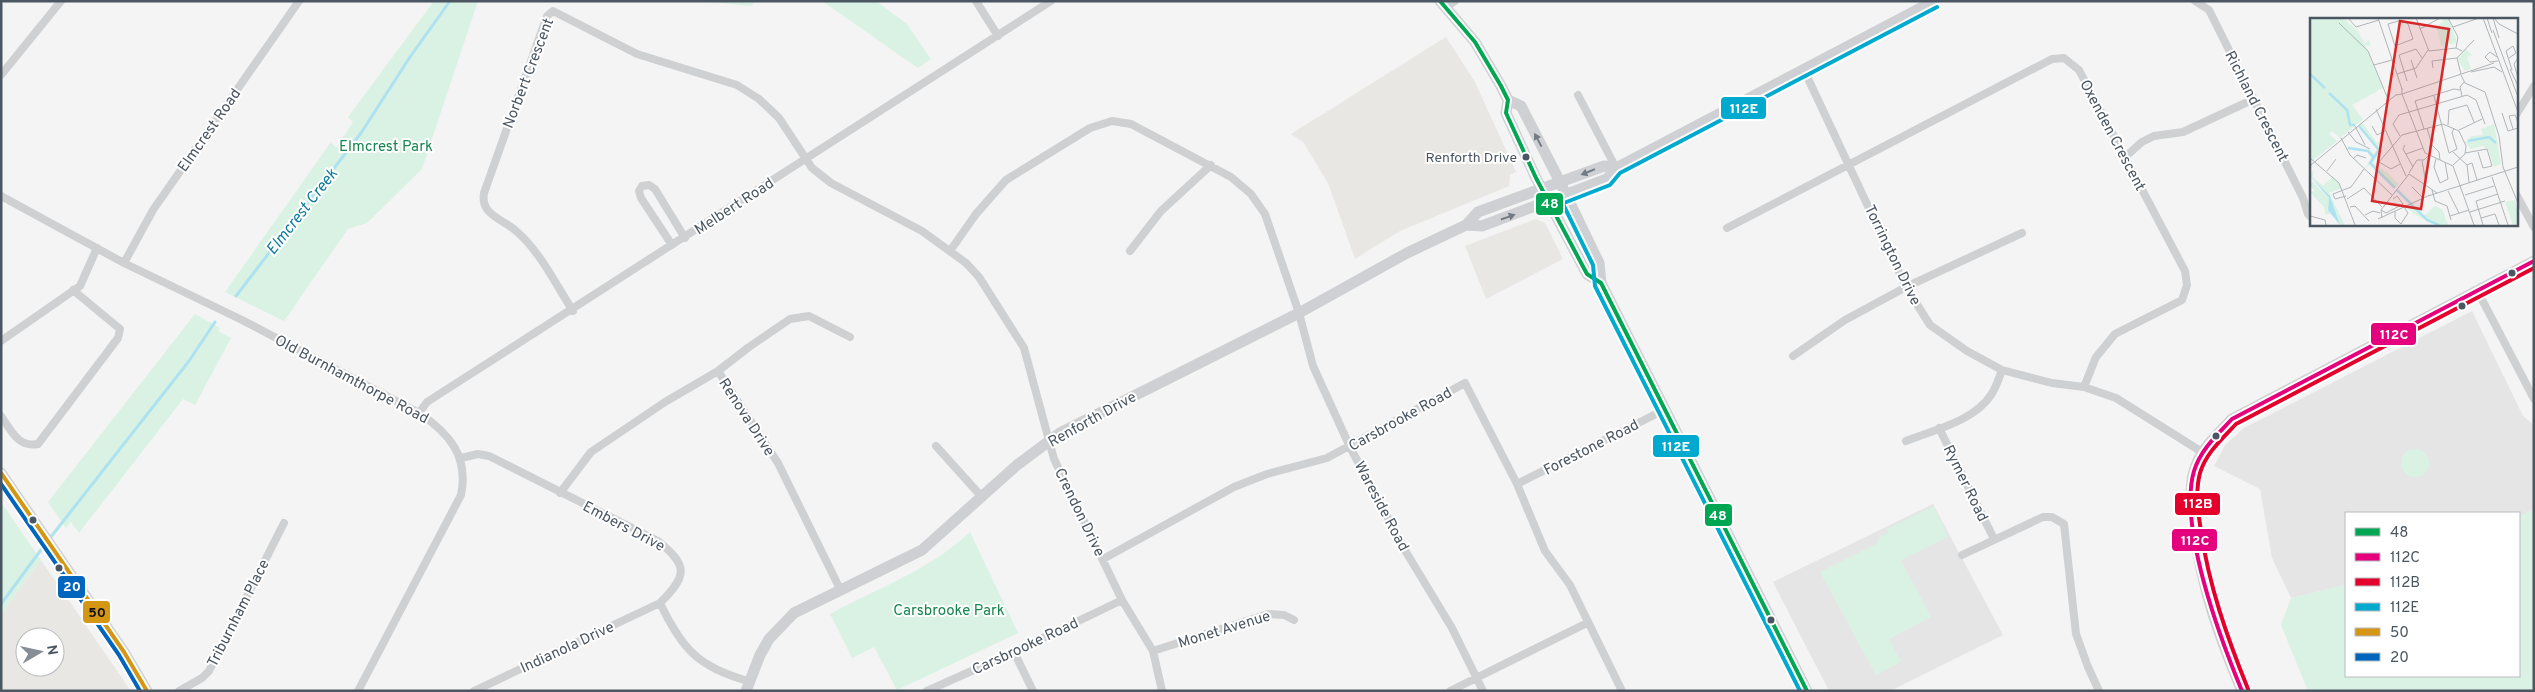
<svg xmlns="http://www.w3.org/2000/svg" width="2535" height="692" font-family="Overpass,sans-serif">
<style>
.commercial{fill:#e8e7e3;fill-rule:evenodd}
.education{fill:#e6e5e6}
.green{fill:#d9f2e3}
.lines{fill:none;stroke-linecap:round;stroke-linejoin:round}
.stream{stroke:#aee2f0;stroke-width:3}
.street{stroke:#ced0d2;stroke-width:8}
.secondary{stroke:#ced0d4;stroke-width:11}
.bus-1-casing{stroke:#fff;stroke-width:8}
.bus-2-casing{stroke:#fff;stroke-width:8}
.bus-3-casing{stroke:#fff;stroke-width:8}
.bus-4-casing{stroke:#fff;stroke-width:8}
.bus-5-casing{stroke:#fff;stroke-width:8}
.bus-6-casing{stroke:#fff;stroke-width:8}
.bus-1{stroke:#00a651;stroke-width:4}
.bus-2{stroke:#e5007d;stroke-width:4}
.bus-3{stroke:#e4002b;stroke-width:4}
.bus-4{stroke:#00a9ce;stroke-width:4}
.bus-5{stroke:#d49613;stroke-width:4}
.bus-6{stroke:#0065bd;stroke-width:4}
.oneway{fill:#727b84}
.bus-dot{fill:#4a5661;stroke:#fff;stroke-width:2}
.labels{text-anchor:middle;stroke-width:4;stroke-linejoin:round;paint-order:stroke}
.bus-label{font-size:14px;fill:#4a5661;stroke:#fff;text-anchor:end}
.street-label{font-size:15px;fill:#4a5661;stroke:#fff}
.park-label{font-size:15px;fill:#17864f;stroke:#fff}
.water-label{font-size:16px;font-style:italic;fill:#0c7c9b;stroke:#fff}
.inset-river{fill:none;stroke:#aee2f0;stroke-width:2.5}
.inset-road{fill:none;stroke:#b0b5b9;stroke-width:1}
.view{fill:#d62828;fill-opacity:0.15;stroke:#d62828;stroke-width:2.5}
.inset-edge{fill:none;stroke:#4a5661;stroke-width:2.5}
.line-badge{stroke:#fff;stroke-width:2}
.badge-label{font-size:14px;text-anchor:middle;font-weight:bold;fill:#fff}
.pale-badge-label{font-size:14px;text-anchor:middle;font-weight:bold;fill:#111}
</style>
<rect width="100%" height="100%" fill="#f4f4f4"/>
<!-- commercial -->
<path class="commercial" d="M1446,37L1475,82L1516,172L1510,175L1509,186L1400,231L1355,259L1328,183L1303,142L1291,134Z
M1536,219L1545,223L1563,259L1486,299L1465,246Z
M41,560L131,691H1V614ZM25,637H55V667H25Z"/>
<!-- education -->
<path class="education" d="M2472,311L2523,416L2534,425V509L2519,517V513H2346V585L2291,598L2272,558L2260,489L2214,466L2225,445L2244,428Z
M1933,504L2003,635L1890,691H1829L1773,582Z"/>
<!-- green -->
<path class="green" d="M434,1H478L422,169L367,223L348,229L284,321L225,292L331,142L336,148L353,122L348,117Z
M698,1H755L751,6Z
M822,1H876L907,24L931,59L918,68Z
M195,314L220,328L218,331L231,338L195,405L183,399L79,533L71,522L66,528L48,502Z
M2401 463a14 14 0 1 1 28 0a14 14 0 1 1-28 0Z
M3,505L41,560L1,614V508Z
M1934,506L1948,537L1901,560L1931,617L1889,639L1901,662L1876,675L1820,572L1878,543V538L1889,533L1887,529Z
M2534,509V691H2308L2281,625L2291,598L2346,585V676H2519V517Z
M970,532L1018,633L897,690L874,647L852,658L830,614C878,588 930,570 970,532Z"/>
<g class="lines">
<!-- stream -->
<path class="stream" d="M236,296L361,133L410,57L450,1
M50,538L189,361L215,322
M1,604L46,543"/>
<!-- street -->
<path class="street" d="M976,1L998,36
M2195,1L2209,10L2303,198L2308,214L2311,217
M1446,7L1455,1
M1804,70L1906,287L1930,325L1967,351L2002,370L2052,383L2084,387L2116,398L2202,452
M1,75L61,1
M1578,95L1616,168
M2516,115L2534,86
M2125,157L2142,142L2154,136L2183,132L2254,99
M2516,194L2534,227
M1,196L124,263L242,320L419,413C449,433 469,456 461,495L358,691
M1727,228L2052,59L2064,58L2079,70L2185,271L2187,285L2182,300L2115,334L2096,357L2084,387
M672,245L641,198L639,191L642,186L649,185L655,189L685,238
M950,251L976,214L1006,180L1090,128L1112,121L1131,124L1231,177L1251,194L1265,214L1299,313L1313,366L1350,447L1406,552L1452,628L1483,691
M1130,251L1161,211L1211,165
M124,263L153,210L299,1
M2478,292L2534,399
M573,311C556,285 540,251 516,231C503,219 480,215 484,193L547,16L553,11L637,54L737,85L759,99L779,118L812,168L831,183L922,231L966,263L979,277L1024,348L1054,459L1122,600L1153,651L1162,691
M1,341L80,286L97,248
M1793,356L1845,320L1906,287L2022,233
M718,371L778,463L840,589
M419,413L427,402L1051,1
M1,416C11,430 18,448 38,444L118,338L120,329L73,290
M1939,428L1994,539
M1906,441C1934,430 1974,421 1991,395C1996,388 1999,378 2002,370
M936,446L981,496
M461,458L478,454L489,456L658,541C689,566 687,576 660,603L474,691
M1517,484L1664,410
M560,493L591,452L665,402L718,371L749,347L790,319L809,316L850,337
M1962,555L2043,517H2052L2064,524L2076,634L2088,667L2099,691
M1103,559L1234,487L1267,474L1327,458L1465,383L1517,484L1545,551L1570,585L1622,691
M660,603C682,649 698,667 748,681
M1153,651L1268,614L1284,615L1294,620
M1014,652L1033,691
M179,691L202,678L209,671L284,523
M927,691L1014,652L1122,600
M1450,691L1587,623"/>
<!-- secondary -->
<path class="secondary" d="M1440,1L1475,42L1501,86L1508,100L1506,113L1536,178L1587,274L1601,283
M1508,100L1521,106L1555,172L1599,263L1601,283L1807,691
M1466,225L1482,226L1607,179L1616,168L1934,1
M1,473L124,652L147,691
M746,691L760,655L769,639L794,613L922,550L1017,465L1060,433L1299,313L1407,253L1466,225L1478,212L1604,166L1616,168
M2242,691C2218,633 2202,590 2194,527C2191,507 2188,483 2197,463C2204,446 2219,433 2232,419L2534,261"/>
<defs>
<path id="bus-1" d="M1440,1L1475,42L1501,86L1508,100L1506,113L1536,178L1587,274L1601,283L1807,691"/>
<path id="bus-2" d="M2242,691C2220,638 2178,526 2194,471C2201,449 2217,435 2232,419L2534,261"/>
<path id="bus-3" d="M2248,689C2227,637 2209,586 2201,531C2198,512 2195,492 2200,473C2206,453 2222,439 2236,424L2534,268"/>
<path id="bus-4" d="M1560,198L1593,265L1595,286L1800,691
M1551,208L1610,185L1620,173L1937,7"/>
<path id="bus-5" d="M1,473L124,652L147,691"/>
<path id="bus-6" d="M1,484L119,655L140,691"/>
</defs>
<!-- bus-1 casing -->
<use href="#bus-1" class="bus-1-casing"/>
<!-- bus-2 casing -->
<use href="#bus-2" class="bus-2-casing"/>
<!-- bus-3 casing -->
<use href="#bus-3" class="bus-3-casing"/>
<!-- bus-4 casing -->
<use href="#bus-4" class="bus-4-casing"/>
<!-- bus-5 casing -->
<use href="#bus-5" class="bus-5-casing"/>
<!-- bus-6 casing -->
<use href="#bus-6" class="bus-6-casing"/>
<!-- bus-1 -->
<use href="#bus-1" class="bus-1"/>
<!-- bus-2 -->
<use href="#bus-2" class="bus-2"/>
<!-- bus-3 -->
<use href="#bus-3" class="bus-3"/>
<!-- bus-4 -->
<use href="#bus-4" class="bus-4"/>
<!-- bus-5 -->
<use href="#bus-5" class="bus-5"/>
<!-- bus-6 -->
<use href="#bus-6" class="bus-6"/>
</g>
<!-- one-way arrows -->
<defs><path id="oneway-solid" d="M-6-.8H1V-3.2L6.5 0L1 3.2V.8H-6Z" transform="scale(1.25)"/></defs>
<g class="oneway">
<use href="#oneway-solid" transform="translate(1538 140) rotate(-118)"/>
<use href="#oneway-solid" transform="translate(1588 172) rotate(158)"/>
<use href="#oneway-solid" transform="translate(1508 217) rotate(-19)"/>
</g>
<!-- markers -->
<g class="bus-dot">
<circle cx="1526" cy="157" r="4.5"/>
<circle cx="2512" cy="273" r="4.5"/>
<circle cx="2462" cy="306" r="4.5"/>
<circle cx="2216" cy="436" r="4.5"/>
<circle cx="33" cy="520" r="4.5"/>
<circle cx="59" cy="568" r="4.5"/>
<circle cx="1771" cy="620" r="4.5"/>
</g>
<g class="labels">
<!-- bus labels -->
<g class="bus-label">
<text x="1517" y="162">Renforth Drive</text>
</g>
<!-- street labels -->
<g class="street-label">
<text transform="translate(528 73) rotate(-69)" y="5">Norbert Crescent</text>
<text transform="translate(2257 106) rotate(63)" y="5">Richland Crescent</text>
<text transform="translate(209 130) rotate(-55)" y="5">Elmcrest Road</text>
<text transform="translate(2113 135) rotate(62)" y="5">Oxenden Crescent</text>
<text transform="translate(734 206) rotate(-33)" y="5">Melbert Road</text>
<text transform="translate(1893 255) rotate(64)" y="5">Torrington Drive</text>
<text transform="translate(352 379) rotate(28)" y="5">Old Burnhamthorpe Road</text>
<text transform="translate(747 417) rotate(57)" y="5">Renova Drive</text>
<text transform="translate(1092 419) rotate(-29)" y="5">Renforth Drive</text>
<text transform="translate(1400 419) rotate(-29)" y="5">Carsbrooke Road</text>
<text transform="translate(1591 447) rotate(-27)" y="5">Forestone Road</text>
<text transform="translate(1966 483) rotate(64)" y="5">Rymer Road</text>
<text transform="translate(1382 506) rotate(62)" y="5">Wareside Road</text>
<text transform="translate(1080 512) rotate(64)" y="5">Crendon Drive</text>
<text transform="translate(624 526) rotate(28)" y="5">Embers Drive</text>
<text transform="translate(238 613) rotate(-63)" y="5">Triburnham Place</text>
<text transform="translate(1224 629) rotate(-17)" y="5">Monet Avenue</text>
<text transform="translate(1025 646) rotate(-25)" y="5">Carsbrooke Road</text>
<text transform="translate(567 647) rotate(-25)" y="5">Indianola Drive</text>
</g>
<!-- park labels -->
<g class="park-label">
<text x="386" y="151">Elmcrest Park</text>
<text x="949" y="615">Carsbrooke Park</text>
</g>
<!-- water labels -->
<g class="water-label">
<text transform="translate(301 211) rotate(-52)" y="6">Elmcrest Creek</text>
</g>
</g>
<!-- overview -->
<g transform="translate(2310 18)">
<rect width="208" height="208" fill="#f4f4f4"/>
<path d="M0,0H33L48,13L55,26L59,22L61,28L55,27L73,70L42,87L53,101L30,120L22,113L19,116L27,123L2,143ZM132,0L139,2L146,21V25L131,28L126,8L133,4ZM156,31L162,37L157,39L161,51L155,53L148,41ZM52,104L67,125L77,119L68,127L70,133L63,145L78,155L88,166L85,170L60,146L55,151L61,140L58,134L38,128L61,133L64,136L67,132L52,109H47ZM184,106L191,146L184,149L178,131L173,128L161,131L155,124L162,118L173,117L171,111ZM4,151L3,159L13,168L23,158L32,170L19,175L35,207H30L20,178L0,158ZM0,161L19,180L20,196H15L14,189L0,174L5,173L0,168ZM205,182L207,191V207H203L195,184ZM102,186L114,198L125,188L133,192L136,203L140,202L137,203L139,207H125L104,196L103,201V195L97,188Z" fill="#d9f2e3"/>
<path d="M0,158L20,178L30,207L18,192L19,180Z" fill="#aee2f0"/>
<path class="inset-river" d="M0,56L15,70M19,75L37,92L40,107H45M49,108L69,132L60,145L85,170M158,123L179,119L186,125M38,130L58,133L64,140M87,172L117,202L129,207"/>
<path class="inset-road" d="M38,0L46,9L69,2M68,0L92,71M106,0L119,33L146,30L152,33M138,0L148,19L146,30M173,0L208,94M177,0L182,15M183,0L189,20M185,1L189,6L208,16M92,2L98,6L103,21L85,28L78,6ZM29,5L58,33L78,81M143,9L169,0M110,11L130,0M183,12L208,79M187,39L180,34L175,39L180,44L188,43M199,40L206,35L203,28L196,33L202,52M208,40L204,46L208,60M101,42L107,60M64,47L82,42M123,50L122,43L147,40M200,51L208,68M161,54L184,49L192,54M87,56L106,50L118,32M151,56L147,40L164,22M151,57L155,65L175,74L189,118L193,149L208,185M97,63L89,37L106,31L112,40M92,70V76L184,45M86,77L92,76L115,135L143,148L164,207M124,78L139,135L147,131L142,115L144,110M152,78L150,69L154,64M66,91L96,158M192,95L198,113L208,110M138,107L139,92L157,87L164,104M45,108L55,127M62,108L67,117L75,113M117,110L122,127L129,134L130,142M114,111L105,83L144,71L150,72M203,111L199,98L205,97L208,104M149,112L172,101M38,114L46,124L60,131M90,118L83,106L89,97L157,77L166,82L175,106M31,120L40,137L82,177M95,127L93,131L103,149M143,134L157,147M155,135L177,131L182,148L173,150L168,134M96,136L113,130M0,140L29,165L45,207M43,141L47,137L56,140M126,141L124,149L130,165L138,161L135,144M112,143L116,165M90,146L81,151L69,144L92,117L133,106L149,113L156,128L155,136L143,147M1,147L87,76M157,147L162,145L167,162M157,147L159,164M17,153L26,141M99,155L107,142H114L118,138M182,159L198,207M102,169L113,180M122,172L125,183L137,188L141,202M138,173L149,195M155,177L184,168M36,178L25,181L23,176L41,169L54,151M118,178L208,149M37,181L54,170L72,189M40,189L45,188L59,203M71,192L76,195L93,186L87,178L83,181M85,193V200L91,206L98,195L94,189M160,194L195,183M55,197L63,193L70,195M0,198L15,202L16,207M140,198L159,192M72,200L71,192L99,156L127,175M171,200L185,196L189,207M68,201L120,177M173,207L166,183L188,176"/>
<path class="view" d="M90,3L139,11L111,191L62,183Z"/>
<rect width="208" height="208" class="inset-edge"/>
</g>
<g class="line-badge">
<rect x="1720" y="96" width="47" height="24" rx="5" fill="#00a9ce"/>
<rect x="1535" y="192" width="29" height="24" rx="5" fill="#00a651"/>
<rect x="2370" y="322" width="47" height="24" rx="5" fill="#e5007d"/>
<rect x="1652" y="434" width="48" height="24" rx="5" fill="#00a9ce"/>
<rect x="2174" y="492" width="47" height="24" rx="5" fill="#e4002b"/>
<rect x="1704" y="503" width="29" height="24" rx="5" fill="#00a651"/>
<rect x="2171" y="528" width="47" height="24" rx="5" fill="#e5007d"/>
<rect x="57" y="575" width="29" height="24" rx="5" fill="#0065bd"/>
<rect x="82" y="600" width="29" height="24" rx="5" fill="#d49613"/>
</g>
<g class="badge-label">
<text x="1744" y="113">112E</text>
<text x="1550" y="208">48</text>
<text x="2394" y="339">112C</text>
<text x="1676" y="451">112E</text>
<text x="2198" y="508">112B</text>
<text x="1718" y="520">48</text>
<text x="2195" y="545">112C</text>
<text x="72" y="591">20</text>
</g>
<g class="pale-badge-label">
<text x="97" y="617">50</text>
</g>
<!-- border -->
<rect width="2535" height="692" fill="none" stroke="#4a5661" stroke-width="5"/>
<!-- legend -->
<rect x="2345" y="512" width="175" height="165" fill="#ffffff" stroke="#b7bbc0"/>
<rect x="2355" y="528" width="25" height="8" fill="#00a651" stroke="#b7bbc0"/>
<text x="2390" y="537" font-size="15" fill="#4a5661">48</text>
<rect x="2355" y="553" width="25" height="8" fill="#e5007d" stroke="#b7bbc0"/>
<text x="2390" y="562" font-size="15" fill="#4a5661">112C</text>
<rect x="2355" y="578" width="25" height="8" fill="#e4002b" stroke="#b7bbc0"/>
<text x="2390" y="587" font-size="15" fill="#4a5661">112B</text>
<rect x="2355" y="603" width="25" height="8" fill="#00a9ce" stroke="#b7bbc0"/>
<text x="2390" y="612" font-size="15" fill="#4a5661">112E</text>
<rect x="2355" y="628" width="25" height="8" fill="#d49613" stroke="#b7bbc0"/>
<text x="2390" y="637" font-size="15" fill="#4a5661">50</text>
<rect x="2355" y="653" width="25" height="8" fill="#0065bd" stroke="#b7bbc0"/>
<text x="2390" y="662" font-size="15" fill="#4a5661">20</text>
<!-- north arrow -->
<g transform="translate(40 652) rotate(81)"><circle r="24" fill="#ffffff" stroke="#b7bbc0"/>
<path d="M0-4L9 19L0 12L-9 19Z" fill="#868d94"/>
<text y="-8" font-size="14" font-weight="bold" text-anchor="middle" fill="#4a5661">N</text>
</g>
</svg>
